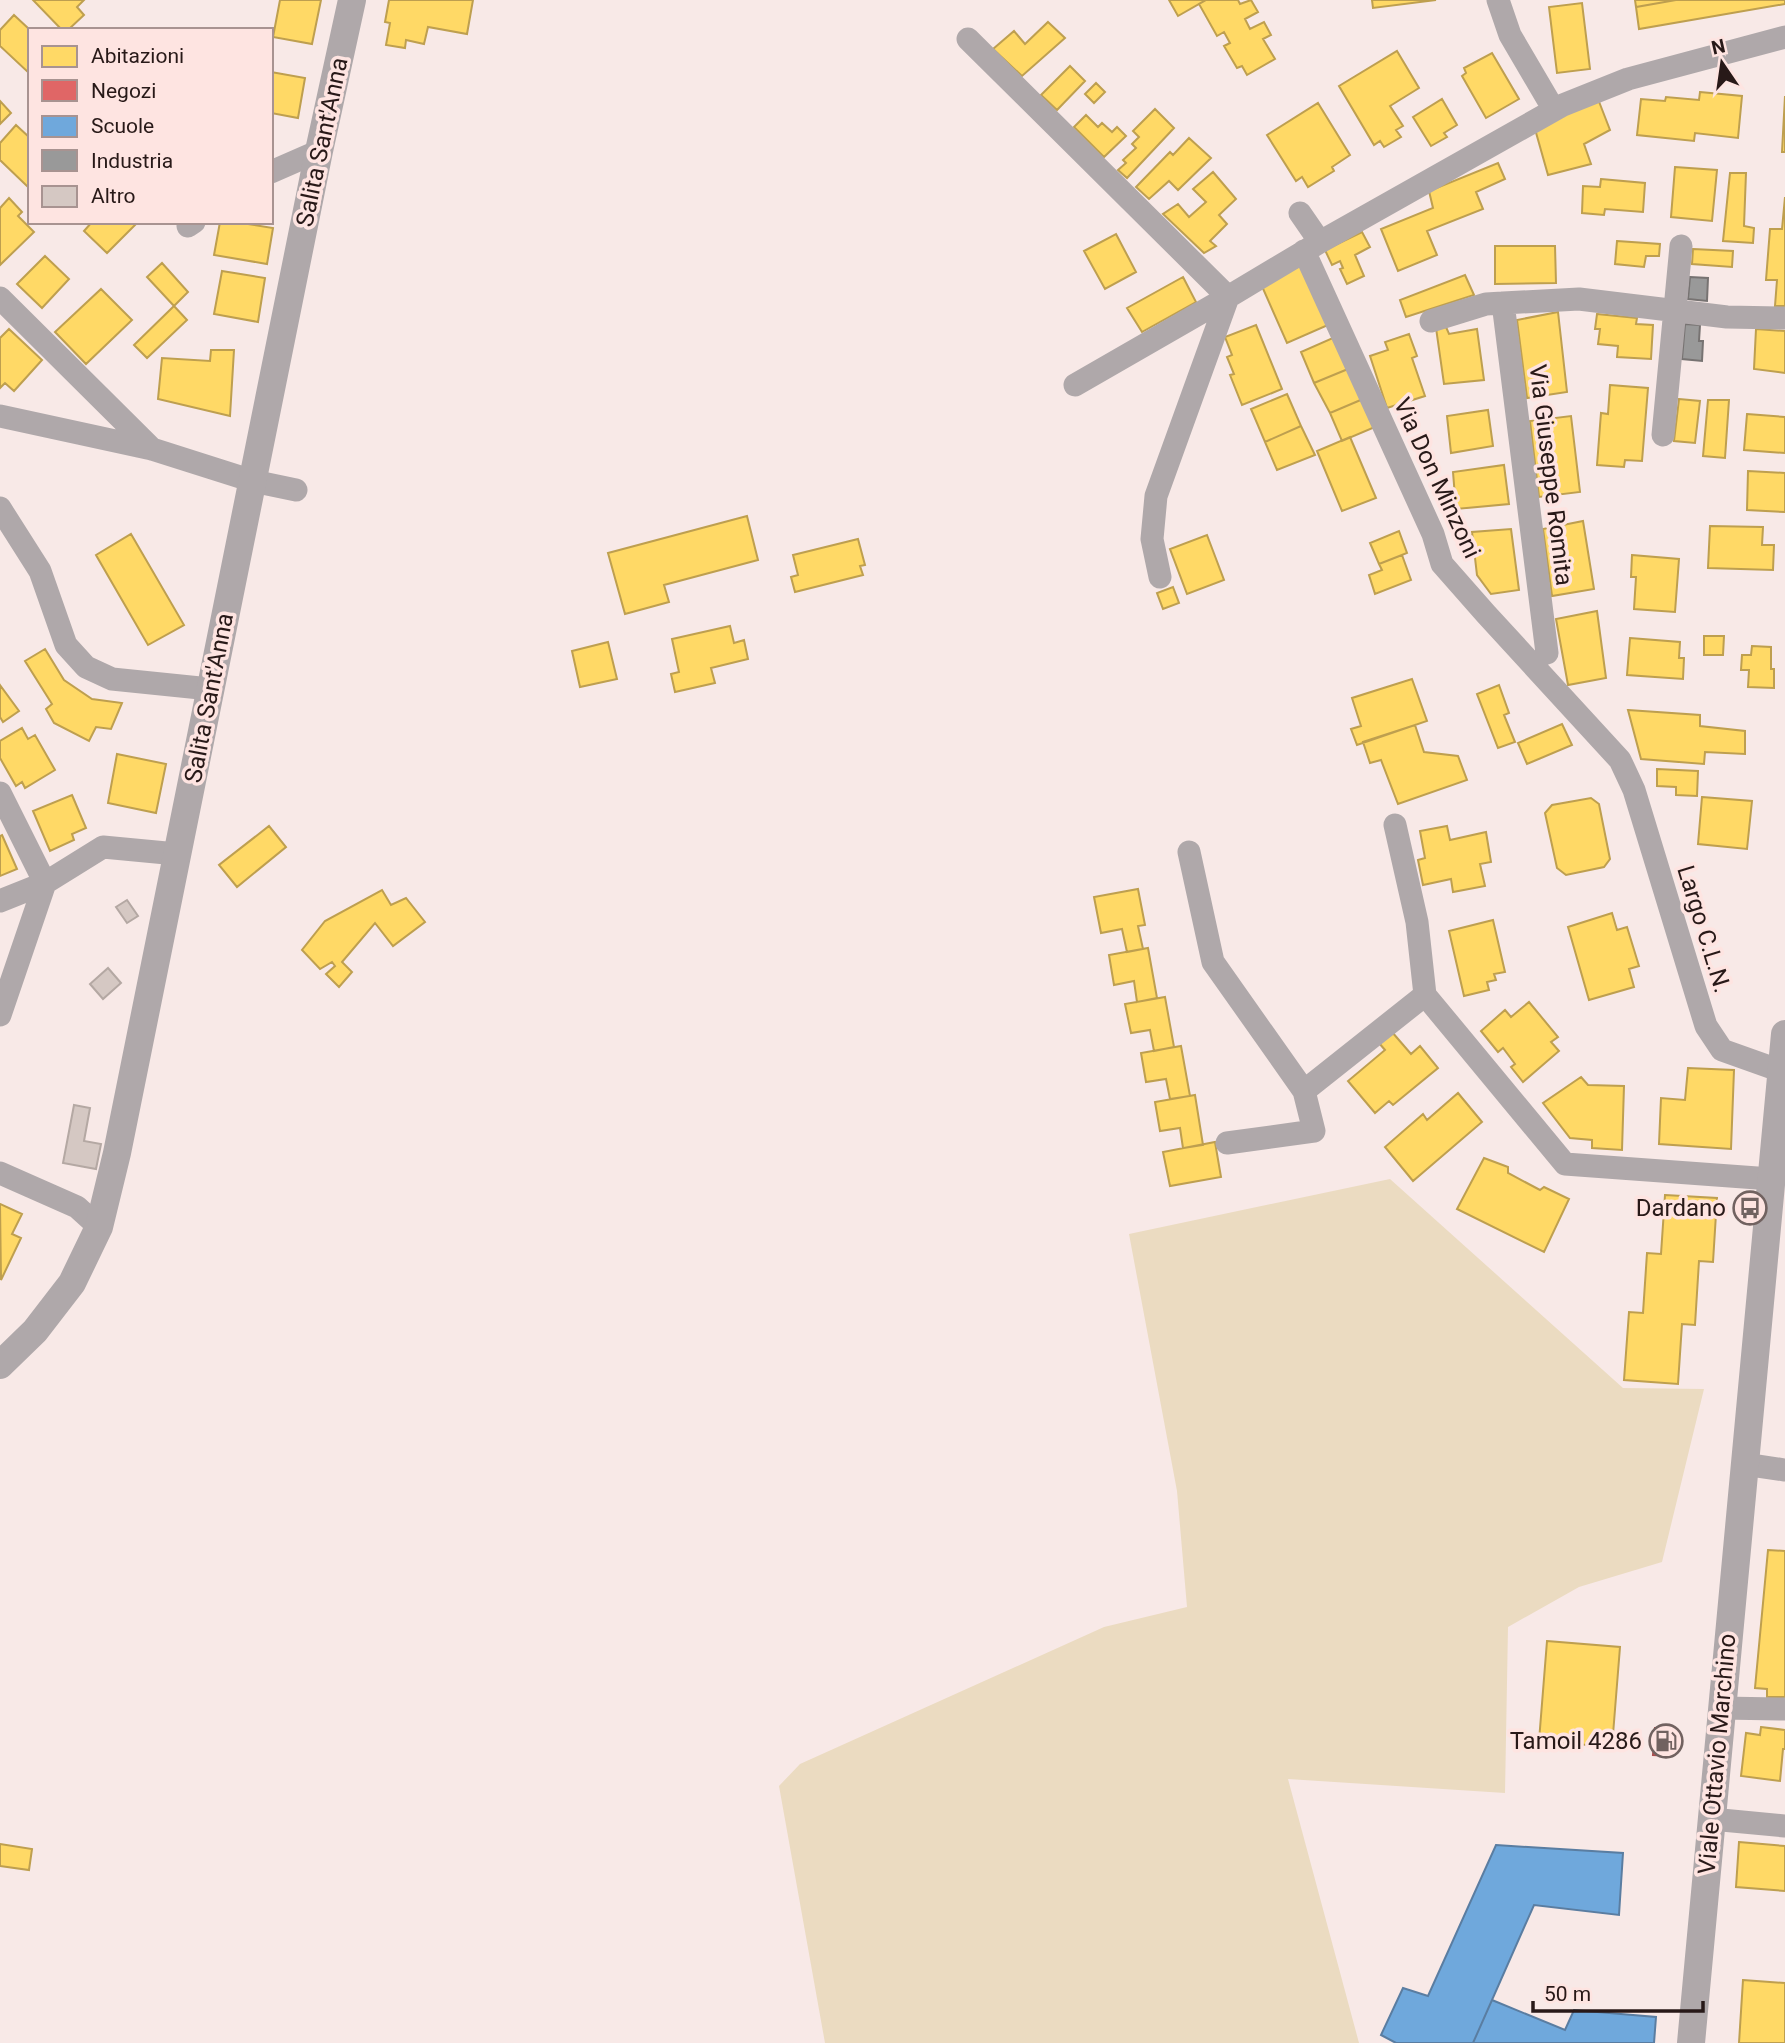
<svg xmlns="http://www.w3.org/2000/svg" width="1785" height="2043" font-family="Roboto,sans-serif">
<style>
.green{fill:#ebdbc1}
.homes{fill:#ffd966;stroke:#be9f4f;stroke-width:2}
.shops{fill:#e06666;stroke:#a94f4f;stroke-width:2}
.schools{fill:#6fa8dc;stroke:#5a7da1;stroke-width:2}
.industry{fill:#999;stroke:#777372;stroke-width:2}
.building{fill:#d5c8c3;stroke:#b4a8a3;stroke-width:2}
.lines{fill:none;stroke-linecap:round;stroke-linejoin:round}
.minor{stroke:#afa8aa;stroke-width:23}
.tertiary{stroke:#afa8aa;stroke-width:28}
.labels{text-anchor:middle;stroke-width:7;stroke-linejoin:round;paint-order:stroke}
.street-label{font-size:24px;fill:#281918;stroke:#fee4e1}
.poi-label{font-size:24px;fill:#281918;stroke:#fee4e1;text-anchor:end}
</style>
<rect width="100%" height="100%" fill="#f8e9e7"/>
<!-- green -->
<path class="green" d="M1390,1179L1623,1388L1704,1389L1662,1562L1579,1587L1508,1627L1505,1793L1288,1779L1359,2043H825L779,1786L800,1764L1104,1627L1187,1607L1177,1491L1129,1234Z"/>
<!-- homes -->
<path class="homes" d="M33,0H84L77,7L84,15L68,30H62Z
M280,0H321L312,44L273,37Z
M389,0H473L467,34L428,27L424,44L406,40L405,48L386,45L390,23L385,22Z
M1169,0H1206L1178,16Z
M1206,0H1238L1240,4L1251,0L1258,12L1245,19L1250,29L1264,22L1271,35L1263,39L1275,59L1247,75L1242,66L1237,68L1224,46L1230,43L1224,32L1217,36L1199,4Z
M1372,0H1436L1373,8Z
M1635,0H1676L1636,7Z
M1676,0H1785V4L1639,29L1636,7Z
M1582,3L1590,69L1557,73L1549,7Z
M14,15L30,30V74L0,46V30Z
M1048,22L1065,38L1022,76L993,49L1014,31L1025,44Z
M1397,51L1419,88L1390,106L1403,126L1396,130L1401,137L1384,147L1380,141L1374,145L1339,86Z
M1492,53L1519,99L1486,118L1462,76L1466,73L1464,68Z
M1070,66L1085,81L1057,110L1041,95Z
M271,72L305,78L298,118L271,113Z
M1096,83L1105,92L1094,103L1085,94Z
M1700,92L1742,96L1738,138L1695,133L1694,141L1637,135L1641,99L1665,101L1666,97L1699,100Z
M1785,96V152H1782Z
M1442,99L1457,125L1444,133L1447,137L1431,146L1413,117Z
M1598,99L1610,130L1584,144L1591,164L1548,175L1535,129Z
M0,101L11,113L0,124Z
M1318,103L1350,155L1332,167L1334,171L1308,187L1302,177L1296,181L1267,135Z
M1155,109L1174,128L1127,178L1118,170L1126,163L1123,160L1136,148L1132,144L1139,137L1133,131Z
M1086,115L1098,127L1102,123L1112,132L1117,127L1126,136L1104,157L1074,127Z
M16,125L30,138V189L0,160V143Z
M1189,138L1211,158L1178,190L1169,181L1149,199L1136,187L1170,152L1173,155Z
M1498,163L1505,179L1476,192L1483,209L1427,231L1437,255L1398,271L1381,229L1433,208L1429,191Z
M1675,167L1717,170L1712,221L1671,217Z
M1213,172L1236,199L1219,215L1227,224L1210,241L1216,246L1204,253L1163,214L1178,204L1189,217L1206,202L1193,189Z
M1730,173H1746L1744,226L1754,228L1753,243L1723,241Z
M1601,179L1645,183L1643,212L1605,209L1604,215L1582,213L1583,186L1600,187Z
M1785,197V306H1775L1777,280H1766L1770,229H1782Z
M9,198L22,212L18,216L34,232L0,265V208Z
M92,222H138L107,253L84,231Z
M220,222H235L273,228L267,264L214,255Z
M1362,232L1370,247L1355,255L1364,276L1347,284L1340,269L1343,268L1340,261L1332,265L1325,250Z
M1116,234L1136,272L1105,289L1084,251Z
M1617,241L1660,244L1659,256H1646L1644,267L1615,264Z
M1495,246H1555L1556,283L1495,284Z
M1693,249L1733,251L1732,267L1692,264Z
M45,256L69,279L42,308L17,284Z
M162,263L188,292L174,306L147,277Z
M1302,265L1328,325L1287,343L1261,284Z
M222,271L265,278L258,322L214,314Z
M1465,275L1474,295L1406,317L1400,300Z
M1183,277L1196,302L1142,332L1127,308Z
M101,289L132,320L86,364L55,332Z
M174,306L187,320L147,358L134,345Z
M1558,312L1567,392L1527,398L1517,320Z
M1597,314L1637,318L1636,324L1653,325L1651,359L1617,357L1618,346L1598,344L1600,329H1595Z
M1256,325L1282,389L1242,405L1230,375L1234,374L1227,357L1232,355L1225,337Z
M1446,327L1449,334L1477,329L1484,380L1444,384L1436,328Z
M9,329L42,360L14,391L5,383L0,388V338Z
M1756,329L1785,331V373L1754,369Z
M1409,334L1417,356L1412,358L1425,396L1387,408L1370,356L1388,350L1385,342Z
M1335,337L1348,369L1314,383L1301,352Z
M211,350H234L230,416L158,399L162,358L210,361Z
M1348,369L1363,399L1330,413L1314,383Z
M1610,385L1648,388L1642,461L1625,460L1624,467L1597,465L1601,413L1608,414Z
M1287,394L1301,426L1265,442L1251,409Z
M1363,399L1375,427L1342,441L1330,413Z
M1679,399L1700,401L1695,443L1674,441Z
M1708,400H1729L1725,458L1703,456Z
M1488,410L1493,446L1451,453L1447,416Z
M1747,414L1785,417V453L1744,450Z
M1571,416L1580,492L1539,497L1530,421Z
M1301,426L1315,455L1277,470L1265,442Z
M1350,437L1376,498L1342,511L1317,451Z
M1504,465L1509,504L1456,509L1453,472Z
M1748,471L1785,473V512L1747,510Z
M747,516L758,560L664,585L669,602L625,614L608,553Z
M1583,521L1594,589L1552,596L1543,529Z
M1710,526L1763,527L1762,545H1774L1773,570L1708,568Z
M1511,529L1519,590L1491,594L1477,575L1472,532Z
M1399,531L1407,553L1379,564L1370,543Z
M131,534L184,625L148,645L96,555Z
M1207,535L1224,580L1187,594L1170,549Z
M858,539L865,565L860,566L863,575L795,592L791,577L798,575L793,555Z
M1402,555L1411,580L1375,594L1369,575L1382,570L1379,564Z
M1632,555L1679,559L1675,612L1634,609L1636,577H1631Z
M1173,587L1179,603L1163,609L1157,593Z
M1597,611L1606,678L1568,685L1556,619Z
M730,626L734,643L744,640L748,659L711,668L715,683L675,692L671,674L679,672L672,639Z
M1704,636H1724L1723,655H1704Z
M1630,638L1680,642L1679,658H1684L1683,679L1627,675Z
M608,642L617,679L580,687L572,651Z
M1752,646L1771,647V669H1774V688L1748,687L1749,670H1741L1742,655H1751Z
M45,649L64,680L92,699L122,703L111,729L96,727L89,741L54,723L46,709L52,704L25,661Z
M1412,679L1427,721L1357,745L1351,729L1361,726L1352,698Z
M0,685L19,711L3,722L0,717Z
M1499,685L1509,713L1504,715L1515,742L1498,748L1477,694Z
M1628,710L1700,715V726L1745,731V754L1705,752L1704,764L1641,759Z
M1562,724L1572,745L1527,764L1518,743Z
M1415,725L1424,752L1458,756L1467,780L1398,804L1381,760L1370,763L1363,742Z
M22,728L28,739L35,735L55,770L25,788L22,782L16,786L0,758V741Z
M117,754L166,764L156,813L108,803Z
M1657,769L1698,771L1697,796L1676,795V787L1657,786Z
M72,795L86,828L72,834L74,840L50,851L33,811Z
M1702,797L1752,801L1747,849L1698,844Z
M1591,798L1599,804L1610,859L1604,867L1566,875L1557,868L1545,813L1552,805Z
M269,826L286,847L237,887L219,865Z
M1447,826L1450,840L1486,832L1491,862L1480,864L1485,886L1453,892L1451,879L1423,885L1418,860L1425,858L1420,831Z
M2,835L17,869L0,876V836Z
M1138,889L1145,925L1138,926L1143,949L1127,952L1122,929L1101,933L1094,897Z
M382,890L391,905L406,898L425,922L393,946L375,923L342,962L352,972L339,987L326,974L335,966L332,962L320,969L302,950L325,921Z
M1612,913L1617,930L1627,927L1639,966L1629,969L1634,987L1589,1000L1568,927Z
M1493,920L1505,972L1494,974L1496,980L1487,982L1489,990L1464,996L1449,931Z
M1148,948L1157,998L1137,1002L1134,981L1114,985L1109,955Z
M1165,997L1174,1047L1154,1051L1150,1030L1131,1033L1125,1004Z
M1529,1002L1558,1037L1551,1042L1559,1051L1523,1082L1511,1067L1515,1064L1503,1048L1498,1052L1481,1031L1505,1010L1511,1017Z
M1392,1032L1411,1054L1420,1046L1438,1068L1393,1105L1389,1101L1375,1113L1348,1081L1385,1050L1379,1043Z
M1181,1046L1190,1096L1170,1099L1166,1079L1146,1082L1141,1053Z
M1688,1068L1734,1070L1731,1149L1659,1144L1661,1098L1685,1100Z
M1581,1077L1588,1085L1624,1086L1622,1150L1592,1148V1140L1570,1138L1543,1103Z
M1458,1093L1482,1122L1413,1181L1385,1147L1423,1114L1427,1120Z
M1195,1095L1203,1145L1183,1148L1180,1128L1160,1131L1155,1102Z
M1215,1142L1221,1177L1170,1186L1163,1152Z
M1484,1158L1508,1167V1173L1540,1190L1544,1187L1569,1199L1544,1252L1457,1209Z
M1665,1195L1717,1198L1713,1262L1699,1261L1695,1325L1682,1324L1678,1384L1624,1380L1629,1312L1643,1313L1647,1253L1661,1254Z
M0,1204L22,1214L12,1234L21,1238L1,1280Z
M1768,1550L1785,1551V1697H1767V1689L1755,1688Z
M1547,1641L1620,1647L1612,1747L1539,1741Z
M1761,1727L1785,1730V1749H1783L1780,1781L1741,1776L1746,1733L1760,1735Z
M1739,1842L1785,1846V1891L1736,1887Z
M0,1844L32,1849L29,1870L0,1866Z
M1743,1980L1785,1983V2043H1739Z"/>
<!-- shops -->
<path class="shops" d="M1655,1728L1675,1730L1673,1756L1653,1755Z"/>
<!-- schools -->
<path class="schools" d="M1496,1845L1623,1853L1619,1915L1534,1905L1473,2043H1396L1381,2035L1403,1988L1428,1996Z
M1492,2000L1565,2030L1574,2010L1656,2017L1654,2043H1473Z"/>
<!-- industry -->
<path class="industry" d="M1690,277L1708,278L1707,301L1688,299Z
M1685,324L1700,325L1699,341H1703L1702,361L1682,359Z"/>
<!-- building -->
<path class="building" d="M127,900L138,916L127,923L116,907Z
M108,968L121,983L103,999L90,984Z
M74,1105L90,1108L84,1141L101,1144L96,1169L63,1163Z"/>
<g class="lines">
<!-- minor -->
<path class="minor" d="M1498,0L1510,35L1554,110
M968,39L1228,297L1156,496L1152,539L1160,577
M271,172L319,151
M1300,213L1320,242
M188,226L194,222
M1304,251L1433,534L1442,564L1486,614L1620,760L1634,790L1706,1026L1722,1050L1781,1071
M0,298L152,449
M1431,321L1486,304L1503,303
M1075,385L1228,297L1320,242L1563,105L1628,79L1785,37
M0,416L152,449L253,481L296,490
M1663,435L1681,246
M0,508L40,571L66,645L86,667L112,679L210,689
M1547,653L1503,303L1579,299L1727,317L1785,318
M0,793L45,883L0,901
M1395,825L1417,922L1425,995L1565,1164L1771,1179
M1189,852L1213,962L1304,1091L1314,1131L1227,1143
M0,1015L45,883L103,847L177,854
M1304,1091L1425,995
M0,1173L77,1207L99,1227
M1744,1464L1785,1470
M1721,1708L1785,1709
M1711,1819L1785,1826"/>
<!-- tertiary -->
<path class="tertiary" d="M0,1365L35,1331L72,1283L99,1227L117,1153L319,151L352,0
M1691,2043L1785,1034"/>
</g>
<!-- icons -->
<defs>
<symbol id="bus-ring" viewBox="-11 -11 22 22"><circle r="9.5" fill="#fee4e1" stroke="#716260" stroke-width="1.5"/><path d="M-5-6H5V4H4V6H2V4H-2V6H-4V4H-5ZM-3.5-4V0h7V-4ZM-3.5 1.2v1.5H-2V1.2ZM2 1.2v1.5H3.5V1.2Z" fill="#716260"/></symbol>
<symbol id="fuel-ring" viewBox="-11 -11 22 22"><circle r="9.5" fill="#fee4e1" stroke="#716260" stroke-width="1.5"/><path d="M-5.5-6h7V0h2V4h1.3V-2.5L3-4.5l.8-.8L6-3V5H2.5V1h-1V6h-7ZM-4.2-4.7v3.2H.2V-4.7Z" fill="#716260"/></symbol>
</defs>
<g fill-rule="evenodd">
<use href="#bus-ring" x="1731" y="1189" width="38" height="38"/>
<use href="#fuel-ring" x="1647" y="1722" width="38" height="38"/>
</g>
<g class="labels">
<!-- street labels -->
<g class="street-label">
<text transform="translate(322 142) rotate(-78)" y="8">Salita Sant'Anna</text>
<text transform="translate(1551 475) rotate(83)" y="8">Via Giuseppe Romita</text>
<text transform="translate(1437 478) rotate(65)" y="8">Via Don Minzoni</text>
<text transform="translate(209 698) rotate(-79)" y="8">Salita Sant'Anna</text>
<text transform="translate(1704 929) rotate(73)" y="8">Largo C.L.N.</text>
<text transform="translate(1717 1754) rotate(-85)" y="8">Viale Ottavio Marchino</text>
</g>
<!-- poi labels -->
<g class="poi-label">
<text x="1726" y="1216">Dardano</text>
<text x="1642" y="1749">Tamoil 4286</text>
</g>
</g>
<!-- legend -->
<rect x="28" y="28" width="245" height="196" fill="#fee4e1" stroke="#a89391" stroke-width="2"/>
<rect x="42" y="46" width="35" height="21" fill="#ffd966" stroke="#a89391" stroke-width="2"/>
<text x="91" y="63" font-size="21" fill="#281918">Abitazioni</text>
<rect x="42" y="80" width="35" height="21" fill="#e06666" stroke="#a89391" stroke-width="2"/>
<text x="91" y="98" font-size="21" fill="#281918">Negozi</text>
<rect x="42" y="116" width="35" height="21" fill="#6fa8dc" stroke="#a89391" stroke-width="2"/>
<text x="91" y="133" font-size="21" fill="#281918">Scuole</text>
<rect x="42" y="150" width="35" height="21" fill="#999999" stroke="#a89391" stroke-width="2"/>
<text x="91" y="168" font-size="21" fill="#281918">Industria</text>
<rect x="42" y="186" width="35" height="21" fill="#d5c8c3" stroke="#a89391" stroke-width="2"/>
<text x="91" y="203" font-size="21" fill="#281918">Altro</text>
<!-- north arrow -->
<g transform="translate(1722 63) rotate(347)" stroke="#fee4e1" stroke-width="5" paint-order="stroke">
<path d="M0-5L12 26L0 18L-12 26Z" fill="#281918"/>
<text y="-10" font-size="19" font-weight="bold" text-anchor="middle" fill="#281918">N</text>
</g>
<!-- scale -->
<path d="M1533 2001v10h170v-10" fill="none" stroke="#281918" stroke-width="3.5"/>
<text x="1544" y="2001" font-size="21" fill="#281918" stroke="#fee4e1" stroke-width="5" paint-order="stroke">50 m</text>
</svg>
